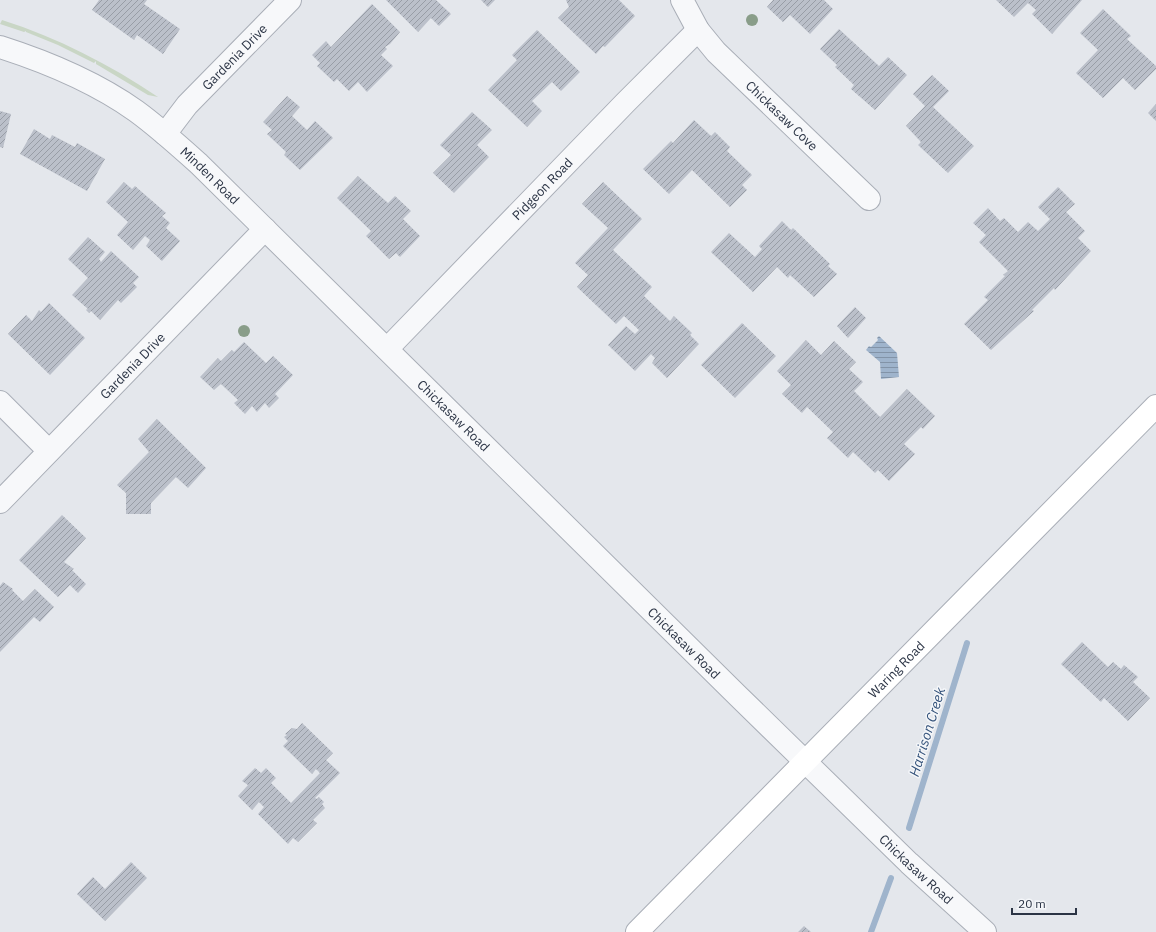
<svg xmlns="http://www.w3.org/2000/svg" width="1156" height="932" font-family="'IBM Plex Sans',sans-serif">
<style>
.grass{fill:#c9d6c5}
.water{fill:url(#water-rules)}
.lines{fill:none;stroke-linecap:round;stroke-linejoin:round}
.stream{stroke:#9fb4cc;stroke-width:6}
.building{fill:url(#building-hatch)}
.minor-casing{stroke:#a9aeb7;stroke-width:24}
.secondary-casing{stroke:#a9aeb7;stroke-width:24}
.minor{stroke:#f7f8fa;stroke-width:22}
.secondary{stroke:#fff;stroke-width:22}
.tree{fill:#899d89}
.labels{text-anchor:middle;stroke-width:3;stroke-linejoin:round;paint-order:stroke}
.street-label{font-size:13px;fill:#2b3445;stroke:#f4f6f9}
.water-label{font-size:14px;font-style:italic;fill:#34527a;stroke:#f4f6f9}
</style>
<defs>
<pattern id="water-rules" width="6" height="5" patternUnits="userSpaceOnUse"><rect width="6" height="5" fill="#9fb4cc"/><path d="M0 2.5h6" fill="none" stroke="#8293a7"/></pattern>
<pattern id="building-hatch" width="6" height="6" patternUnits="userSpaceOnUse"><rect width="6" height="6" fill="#bbc0ca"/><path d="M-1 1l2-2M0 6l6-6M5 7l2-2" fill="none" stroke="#989da6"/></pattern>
</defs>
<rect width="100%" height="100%" fill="#e4e7ec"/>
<!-- grass -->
<path class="grass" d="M2,20C58,38 109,64 158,97L148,95L96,64V61L94,63L58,45L26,32V31L24,32L0,24Z"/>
<!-- water -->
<path class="water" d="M879,336L897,353L899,377L881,379L880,362L866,350L869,346L871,347L878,340L877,338Z"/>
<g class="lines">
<!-- stream -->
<path class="stream" d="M909,828L967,643
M871,932L891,878"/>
</g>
<!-- building -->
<path class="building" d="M99,0H147L144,4L180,29L163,54L137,35L134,40L92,10Z
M386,0H436L451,14L439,26L431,18L418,32Z
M481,0H495L488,7Z
M566,0H619L635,16L605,47L603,46L596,54L558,18L569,7Z
M773,0H824L833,9L810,34L790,15L783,22L767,7Z
M996,0H1082L1052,34L1032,14L1036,10L1028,3L1014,17Z
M372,4L400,32L390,44L385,47L387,49L381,55L393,66L367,92L358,82L349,91L337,79L334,82L317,66L320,63L312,55L326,41L331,47Z
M1103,9L1131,36L1127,39L1156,66V69L1135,90L1123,78L1103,98L1076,73L1098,50L1080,33Z
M839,29L879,66L888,57L907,75L875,110L851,89L854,85L835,67L837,65L820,49Z
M537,30L580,72L561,91L552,82L532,101L542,111L527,127L488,90L517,60L512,55Z
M932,75L949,91L933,107L974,146L948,173L918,145L921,142L906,126L925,106L913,94Z
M287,96L300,107L292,116L307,130L315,121L333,138L300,170L284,155L286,152L267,134L272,130L263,122Z
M1156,104V121L1148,113Z
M0,111L11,114L3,148L0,147Z
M472,112L492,130L477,145L489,157L454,193L433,173L451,155L440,145Z
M694,120L711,136L715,132L730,147L727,151L752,175L742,185L747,190L730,207L692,170L669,194L643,169L671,141L673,143Z
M34,129L50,139L52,135L75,147L77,143L105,159L87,191L20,154Z
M358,176L388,203L395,196L411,211L403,219L420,236L400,257L396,253L389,259L366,236L371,231L337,198Z
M124,182L132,189L135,186L166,213L162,216L170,223L166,228L180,241L162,261L146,246L150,240L145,236L133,250L117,235L128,222L106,202Z
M603,182L642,219L613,250L652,287L644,296L670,321L674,316L692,333L690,335L699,344L667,378L652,363L655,358L651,354L635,371L608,345L626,326L635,334L639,330L624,316L616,324L577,287L588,275L575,263L608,228L582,204Z
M1058,187L1075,204L1066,212L1085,231L1078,238L1091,251L1055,290L1054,288L1032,310L1034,311L991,350L964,324L988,300L984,297L1005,276L1003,275L1008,271L979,242L986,235L973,223L988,208L1000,221L1004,218L1018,232L1028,222L1038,231L1050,219L1038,207Z
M782,221L791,230L793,228L830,264L828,266L837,274L814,297L790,275L788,278L777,267L753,292L711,252L729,233L755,257L762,249L759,246Z
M88,237L105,252L99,259L101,262L111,251L139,277L133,283L137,287L121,303L118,300L100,320L91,311L89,313L86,310L88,309L72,295L88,278L68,259Z
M49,303L85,338L50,375L8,334L26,315L32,321L39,310L41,312Z
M855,307L866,318L848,338L837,326Z
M742,323L776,356L735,398L701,365Z
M806,340L821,355L834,341L856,362L849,369L863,382L854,391L880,417L907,389L935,416L923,429L921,427L904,444L915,454L889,481L878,470L875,473L853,452L848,458L827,438L833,432L807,407L802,413L782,394L791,385L777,371Z
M244,342L266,363L273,356L293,375L275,394L279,398L269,408L265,403L257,412L252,406L245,414L234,403L238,400L221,384L214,390L200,377L218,358L221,361L232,350L234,352Z
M157,419L206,468L188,488L176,477L151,503V514H126V493L117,485L149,452L138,439Z
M62,515L86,538L64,562L74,569L72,570L86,584L78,593L70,585L58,597L19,560Z
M3,582L13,589L12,590L23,601L35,589L54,607L40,622L34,617L0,652V586Z
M1082,642L1108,667L1113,662L1121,669L1124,665L1138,677L1133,682L1150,698L1128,721L1104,698L1101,702L1061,664Z
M302,723L333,753L326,760L340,773L315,798L317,799L319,797L324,802L322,804L325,808L313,820L317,823L298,842L293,838L288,844L258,814L264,807L259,802L252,810L238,796L248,785L242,781L255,768L261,773L266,768L276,778L271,783L291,803L320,773L316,769L312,774L283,746L288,741L284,737L287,735L285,734L292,728L297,729Z
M131,862L147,878L105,921L77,894L93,877L105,889Z
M804,926L811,932H798Z"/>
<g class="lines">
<defs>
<g id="minor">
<path id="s1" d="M682,0L698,30L716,52L869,199"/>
<path id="s2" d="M0,47C47,62 95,82 136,111C158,127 179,146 199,164L738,696L909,863L985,932"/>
<path id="s3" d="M165,134L187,105L290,0"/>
<path id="s4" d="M387,349L625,103L698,30"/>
<path d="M0,402L49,451"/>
<path id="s5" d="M0,502L265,229"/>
</g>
<g id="secondary">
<path id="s6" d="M637,932L1156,406"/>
</g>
</defs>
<!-- minor casing -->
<use href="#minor" class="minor-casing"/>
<!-- secondary casing -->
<use href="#secondary" class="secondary-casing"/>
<!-- minor -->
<use href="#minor" class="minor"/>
<!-- secondary -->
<use href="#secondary" class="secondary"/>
</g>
<!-- trees -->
<g class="tree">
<circle cx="752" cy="20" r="6"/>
<circle cx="244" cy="331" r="6"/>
</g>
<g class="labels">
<!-- street labels -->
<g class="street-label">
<text dy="5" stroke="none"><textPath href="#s3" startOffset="104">Gardenia Drive</textPath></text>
<text dy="5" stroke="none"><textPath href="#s1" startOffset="154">Chickasaw Cove</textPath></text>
<text dy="5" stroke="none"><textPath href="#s2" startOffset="249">Minden Road</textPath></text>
<text dy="5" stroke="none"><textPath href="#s4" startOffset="223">Pidgeon Road</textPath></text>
<text dy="5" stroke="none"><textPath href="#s5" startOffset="190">Gardenia Drive</textPath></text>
<text dy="5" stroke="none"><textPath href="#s2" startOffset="591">Chickasaw Road</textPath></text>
<text dy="5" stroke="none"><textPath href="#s2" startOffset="915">Chickasaw Road</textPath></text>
<text dy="5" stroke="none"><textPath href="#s6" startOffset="369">Waring Road</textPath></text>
<text dy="5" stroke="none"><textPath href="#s2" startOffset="1239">Chickasaw Road</textPath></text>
</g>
<!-- water labels -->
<g class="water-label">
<text transform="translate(927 732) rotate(-73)" y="5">Harrison Creek</text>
</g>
</g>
<!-- scale -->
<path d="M1012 908v6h64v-6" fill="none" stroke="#2b3445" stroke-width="2"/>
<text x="1018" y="908" font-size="12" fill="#2b3445" stroke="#f4f6f9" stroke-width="3" paint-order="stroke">20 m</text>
</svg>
